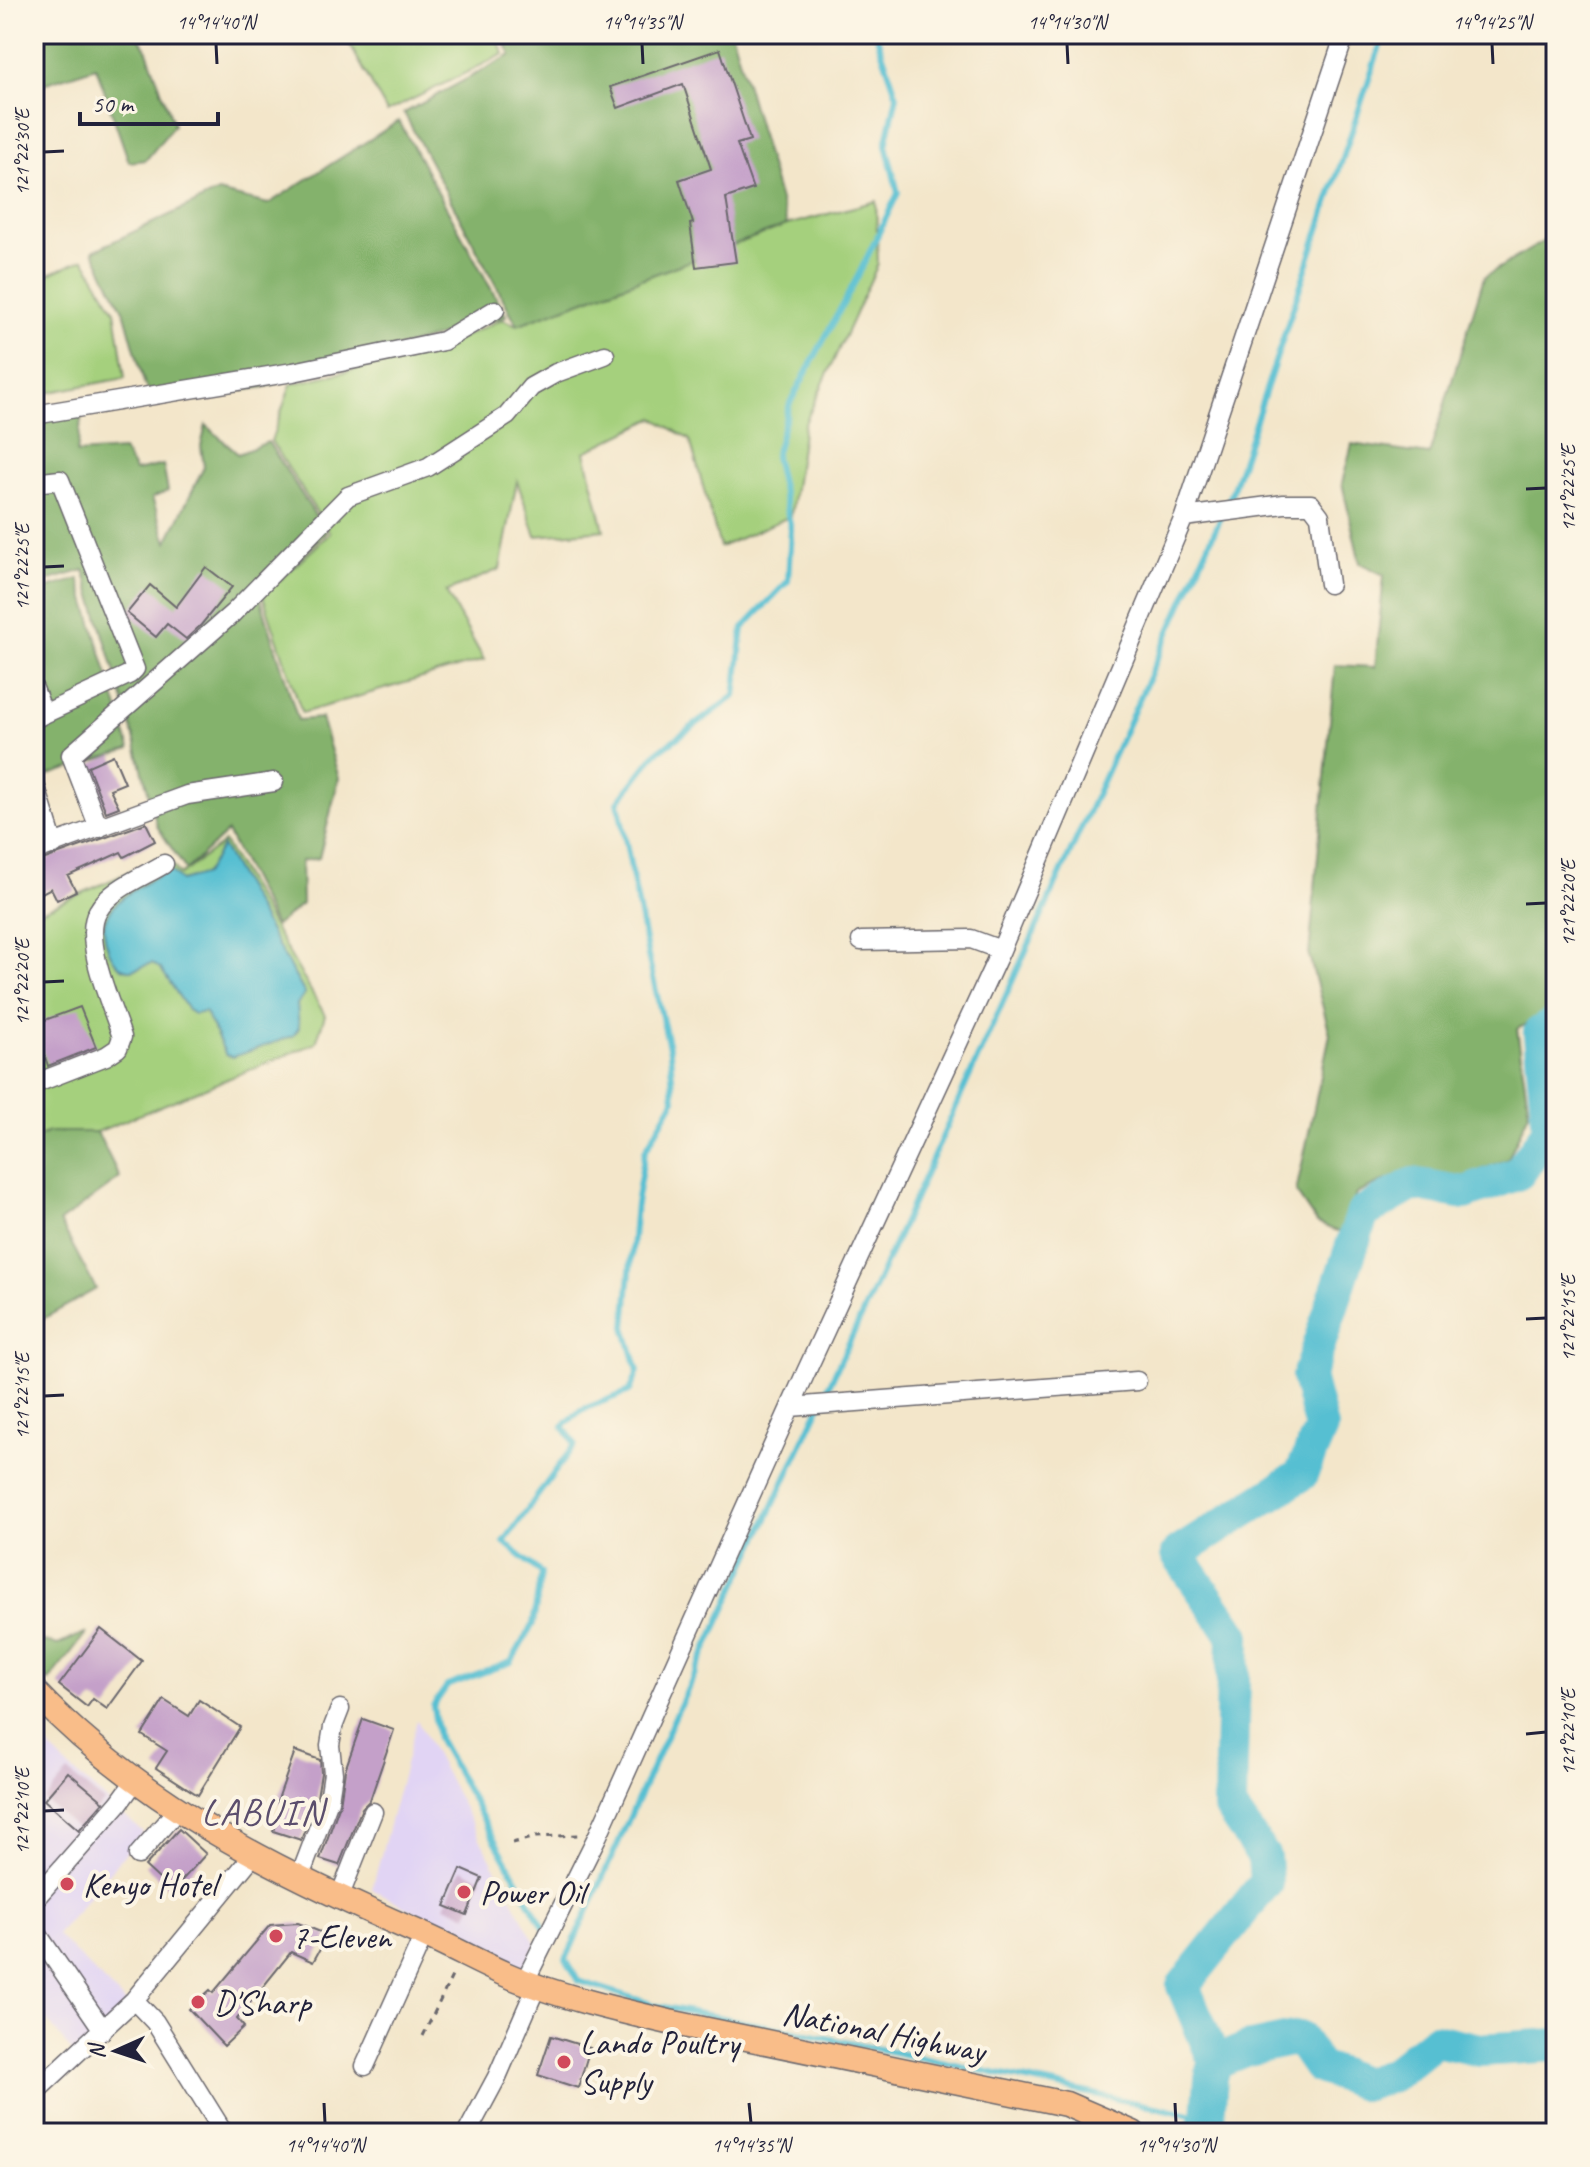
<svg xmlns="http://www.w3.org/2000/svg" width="1590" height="2167" font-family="Caveat,sans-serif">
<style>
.built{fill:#e1d4f4}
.green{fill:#a5d07d;stroke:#64795c;stroke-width:2}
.forest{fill:#84b26c;stroke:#536a54;stroke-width:2}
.water{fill:#56bfd2;stroke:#3c7086;stroke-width:2}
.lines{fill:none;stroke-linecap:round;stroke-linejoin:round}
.stream{stroke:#56bfd2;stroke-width:6}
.river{stroke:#56bfd2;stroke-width:34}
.building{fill:#c4a0c9}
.minor-casing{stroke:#6b676d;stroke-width:21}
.major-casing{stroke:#6b676d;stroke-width:27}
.path{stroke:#6b676d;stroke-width:3;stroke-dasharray:6 6;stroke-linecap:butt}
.minor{stroke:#fff;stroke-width:18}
.major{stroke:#f9bd89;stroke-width:24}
.ticks{fill:none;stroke:#22223b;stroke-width:3}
.poi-dot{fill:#d1495b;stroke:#fcf5e5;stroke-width:3}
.labels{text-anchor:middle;stroke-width:8;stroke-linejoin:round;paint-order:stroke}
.poi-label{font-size:34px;fill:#22223b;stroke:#fcf5e5;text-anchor:start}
.street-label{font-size:34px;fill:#22223b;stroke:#fcf5e5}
.quarter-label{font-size:38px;letter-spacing:2px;fill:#5b4e6d;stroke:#fcf5e5}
.neatline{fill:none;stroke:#22223b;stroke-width:3}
.ticks-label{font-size:20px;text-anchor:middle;fill:#22223b}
</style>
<rect width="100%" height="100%" fill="#fcf5e5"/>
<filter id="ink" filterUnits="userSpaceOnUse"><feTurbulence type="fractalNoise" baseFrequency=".0125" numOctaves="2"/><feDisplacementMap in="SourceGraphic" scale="16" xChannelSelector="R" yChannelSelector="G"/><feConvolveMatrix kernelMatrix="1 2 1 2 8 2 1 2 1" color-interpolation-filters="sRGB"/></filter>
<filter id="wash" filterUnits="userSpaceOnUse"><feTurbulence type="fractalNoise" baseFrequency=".006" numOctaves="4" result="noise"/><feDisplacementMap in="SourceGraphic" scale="32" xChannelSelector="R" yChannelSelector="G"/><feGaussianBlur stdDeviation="1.8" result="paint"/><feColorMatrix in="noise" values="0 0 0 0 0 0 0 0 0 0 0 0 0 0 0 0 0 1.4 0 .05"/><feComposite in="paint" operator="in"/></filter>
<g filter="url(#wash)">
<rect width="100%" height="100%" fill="#f3e6ca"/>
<!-- built -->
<path class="built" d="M417,1720L536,1944L525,1969L372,1889Z
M34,1731L63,1762L143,1832L57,1935L134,2011L81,2064L34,2004Z"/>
<!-- green -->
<path class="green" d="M344,34H495L504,54L387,112Z
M876,201L878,264L804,425L791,516L720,547L690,440L654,418L585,452L604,530L536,536L517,481L500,569L446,592L484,660L302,713L263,596L330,533L271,441L291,384L427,353L502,319L517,325L787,225Z
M34,235L35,280L84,259L115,311L125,378L34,395Z
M224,842L325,1015L316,1043L97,1132H48L34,1139V914L166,856L180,875Z"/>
<!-- forest -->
<path class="forest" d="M34,34H137L147,51L174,125L146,160L129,162L96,67L34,87Z
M501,34H732L787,225L517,325L404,113L511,55Z
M399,121L506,316L265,387L162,402L145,386L125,314L93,251L218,192L268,204Z
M1554,235L1556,1008L1517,1029L1529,1112L1508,1159L1464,1177L1413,1168L1356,1194L1343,1234L1317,1223L1296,1192L1330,1034L1309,956L1335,665L1375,667L1384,575L1360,563L1342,483L1352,444L1429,455L1484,277Z
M82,413L77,453L123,450L135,471L163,465L168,491L152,498L167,542L204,467L201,446L206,425L238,454L268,442L326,532L260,597L298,720L321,718L339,778L319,858L301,861L302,904L275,926L227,832L186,870L157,826L130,722L84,570L34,585V418Z
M79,579L130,749L34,780V592Z
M48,1132H97L120,1178L60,1222L96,1289L34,1324V1139Z
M87,1632L49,1681L34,1671V1639L58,1645Z"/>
<!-- water -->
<path class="water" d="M222,846L305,994L297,1004L299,1028L293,1036L233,1057L226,1055L205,1012L194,1014L188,1010L161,969L152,963C144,965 136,971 128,970C111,968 99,932 106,918C118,894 148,882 170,870L181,881L205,874Z"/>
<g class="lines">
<!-- stream -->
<path class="stream" d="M545,1930L438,1738L433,1706L447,1686L511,1662L533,1624L541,1573L504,1542L575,1444L563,1426L581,1410L630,1391L638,1371L625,1327L636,1204L645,1151L674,1100L670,1052L648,956L618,802L656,753L735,696L743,628L788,581L791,529L775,456L790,403L858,276L898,193L886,145L897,96L876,34
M1208,2118L793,2031L658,2006L579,1981L566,1959L677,1712L873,1291L1231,495L1384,34"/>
<!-- river -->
<path class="river" d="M1215,2062L1247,2049L1299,2038L1319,2067L1365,2084L1392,2075L1435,2040L1480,2050L1556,2045
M1200,2133L1208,2118L1211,2078L1215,2062L1183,1986L1266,1882L1264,1857L1230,1808L1234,1636L1177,1554L1301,1475L1321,1428L1308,1377L1363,1213L1413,1184L1465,1193L1519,1173L1549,1129L1540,1033L1556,1023"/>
</g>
<g id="blocks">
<!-- building -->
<path class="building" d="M720,49L750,140L737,144L753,189L726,198L736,262L696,267L690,224L693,223L679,180L711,169L683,84L618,108L610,87Z
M206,567L232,587L201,625L186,639L167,624L156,637L127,613L150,585L176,607Z
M113,755L125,783L110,789L119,807L106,812L88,766Z
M146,823L155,841L124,857L121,852L68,876L76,891L57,900L51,888L34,897V863Z
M80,1007L96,1047L48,1066L34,1024Z
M101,1629L142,1661L107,1709L93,1699L87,1707L59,1685Z
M164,1700L189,1716L199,1700L240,1727L198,1795L156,1768L167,1751L142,1735Z
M363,1719L394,1730L370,1800L362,1808L339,1865L320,1859L340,1804L345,1770Z
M295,1751L320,1760L321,1773L317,1797L301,1840L273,1831L283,1804L277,1802Z
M68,1772L104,1802L79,1830L44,1800Z
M179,1829L206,1854L172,1891L145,1866Z
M461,1869L482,1878L467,1915L445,1906Z
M298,1923L328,1935L313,1962L291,1952L237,2019L244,2027L224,2046L189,2009L210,1990L213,1993L270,1925Z
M551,2036L590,2048L578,2088L538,2075Z"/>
</g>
</g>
<g filter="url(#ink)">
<use href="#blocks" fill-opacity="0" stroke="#6b676d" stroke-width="2"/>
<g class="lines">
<defs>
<path id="minor" d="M34,415L293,372L443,341L495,310
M34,483L60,480L135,669L130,674L44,714
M1184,517L1284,504H1311L1320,516L1329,584
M34,689L44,714L34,719
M34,781L54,845
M99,828L71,755L233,613L348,496L428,467L507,416L531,387L556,373L605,355
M34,851L187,795L274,782
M861,941L971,939L1001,950
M34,1084L106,1056L118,1048L122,1037C112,1006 81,939 98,911C110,889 143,877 164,864
M790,1407L1137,1381
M34,1716L47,1705
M138,1855L177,1810
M299,1879L329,1800L333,1773L330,1745L333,1727L340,1709
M339,1898L373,1812
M34,1900L119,1803L135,1781
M34,1929L103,2030
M525,1981L598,1835L806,1372L1001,950L1184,517L1345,34
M134,2000L155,2022L224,2133
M365,2066L424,1935
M34,2093L134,2000L254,1854
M467,2133L497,2077L537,1985"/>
<path id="major" d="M34,1691C141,1804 277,1871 417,1932C447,1945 476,1961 505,1974C553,1995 617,2010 669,2022L1066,2104L1133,2133"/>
</defs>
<!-- minor casing -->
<use href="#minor" class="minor-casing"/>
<!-- major casing -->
<use href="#major" class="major-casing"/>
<!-- path -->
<path class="path" d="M512,1843L536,1837L578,1835
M423,2036L453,1974"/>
<!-- minor -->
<use href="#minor" class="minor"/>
<!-- major -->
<use href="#major" class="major"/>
</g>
</g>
<!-- ticks -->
<path class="ticks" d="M216,44L217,64M642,44L643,64M1067,44L1068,64M1492,44L1493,64M44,152L64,151M1526,489L1546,488M44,567L64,566M1526,904L1546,903M44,982L64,981M1526,1319L1546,1318M44,1396L64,1395M1526,1734L1546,1732M44,1811L64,1810M324,2103L325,2123M749,2103L751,2123M1175,2103L1176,2123"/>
<!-- markers -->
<g class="poi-dot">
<circle cx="67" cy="1884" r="8"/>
<circle cx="464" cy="1892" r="8"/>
<circle cx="276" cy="1936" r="8"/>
<circle cx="198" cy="2002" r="8"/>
<circle cx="564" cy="2062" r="8"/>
</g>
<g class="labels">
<!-- poi labels -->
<g class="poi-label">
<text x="83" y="1896">Kenyo Hotel</text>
<text x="480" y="1904">Power Oil</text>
<text x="292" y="1948">7-Eleven</text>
<text x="214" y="2014">D'Sharp</text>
<text x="580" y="2054">Lando Poultry<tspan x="580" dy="39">Supply</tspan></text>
</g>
<!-- street labels -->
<g class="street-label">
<text transform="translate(884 2031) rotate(11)" y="12">National Highway</text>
</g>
<!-- quarter labels -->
<g class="quarter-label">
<text x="263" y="1824">LABUIN</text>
</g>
</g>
<!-- margin -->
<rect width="1590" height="2167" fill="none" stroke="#fcf5e5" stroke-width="88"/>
<!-- north arrow -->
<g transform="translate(116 2051) rotate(267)" stroke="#fcf5e5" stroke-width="6" paint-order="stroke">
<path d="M0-6L14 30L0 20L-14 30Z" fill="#22223b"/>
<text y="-12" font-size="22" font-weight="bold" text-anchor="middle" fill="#22223b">N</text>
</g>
<!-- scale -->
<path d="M80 112v12h138v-12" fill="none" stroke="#22223b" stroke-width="4"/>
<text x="92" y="112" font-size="24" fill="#22223b" stroke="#fcf5e5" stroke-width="6" paint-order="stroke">50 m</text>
<rect x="44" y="44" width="1502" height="2079" class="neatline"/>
<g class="ticks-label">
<text x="216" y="29">14°14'40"N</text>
<text x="642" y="29">14°14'35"N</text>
<text x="1067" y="29">14°14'30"N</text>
<text x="1492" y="29">14°14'25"N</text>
<text transform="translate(22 152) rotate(-90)" y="7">121°22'30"E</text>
<text transform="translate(1568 488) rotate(-90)" y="7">121°22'25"E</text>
<text transform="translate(22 567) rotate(-90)" y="7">121°22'25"E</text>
<text transform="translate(1568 903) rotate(-90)" y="7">121°22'20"E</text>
<text transform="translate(22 982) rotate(-90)" y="7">121°22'20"E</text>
<text transform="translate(1568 1318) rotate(-90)" y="7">121°22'15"E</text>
<text transform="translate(22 1396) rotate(-90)" y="7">121°22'15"E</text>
<text transform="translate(1568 1732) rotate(-90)" y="7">121°22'10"E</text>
<text transform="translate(22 1811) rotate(-90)" y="7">121°22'10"E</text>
<text x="325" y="2152">14°14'40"N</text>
<text x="751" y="2152">14°14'35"N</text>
<text x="1176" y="2152">14°14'30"N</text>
</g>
</svg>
